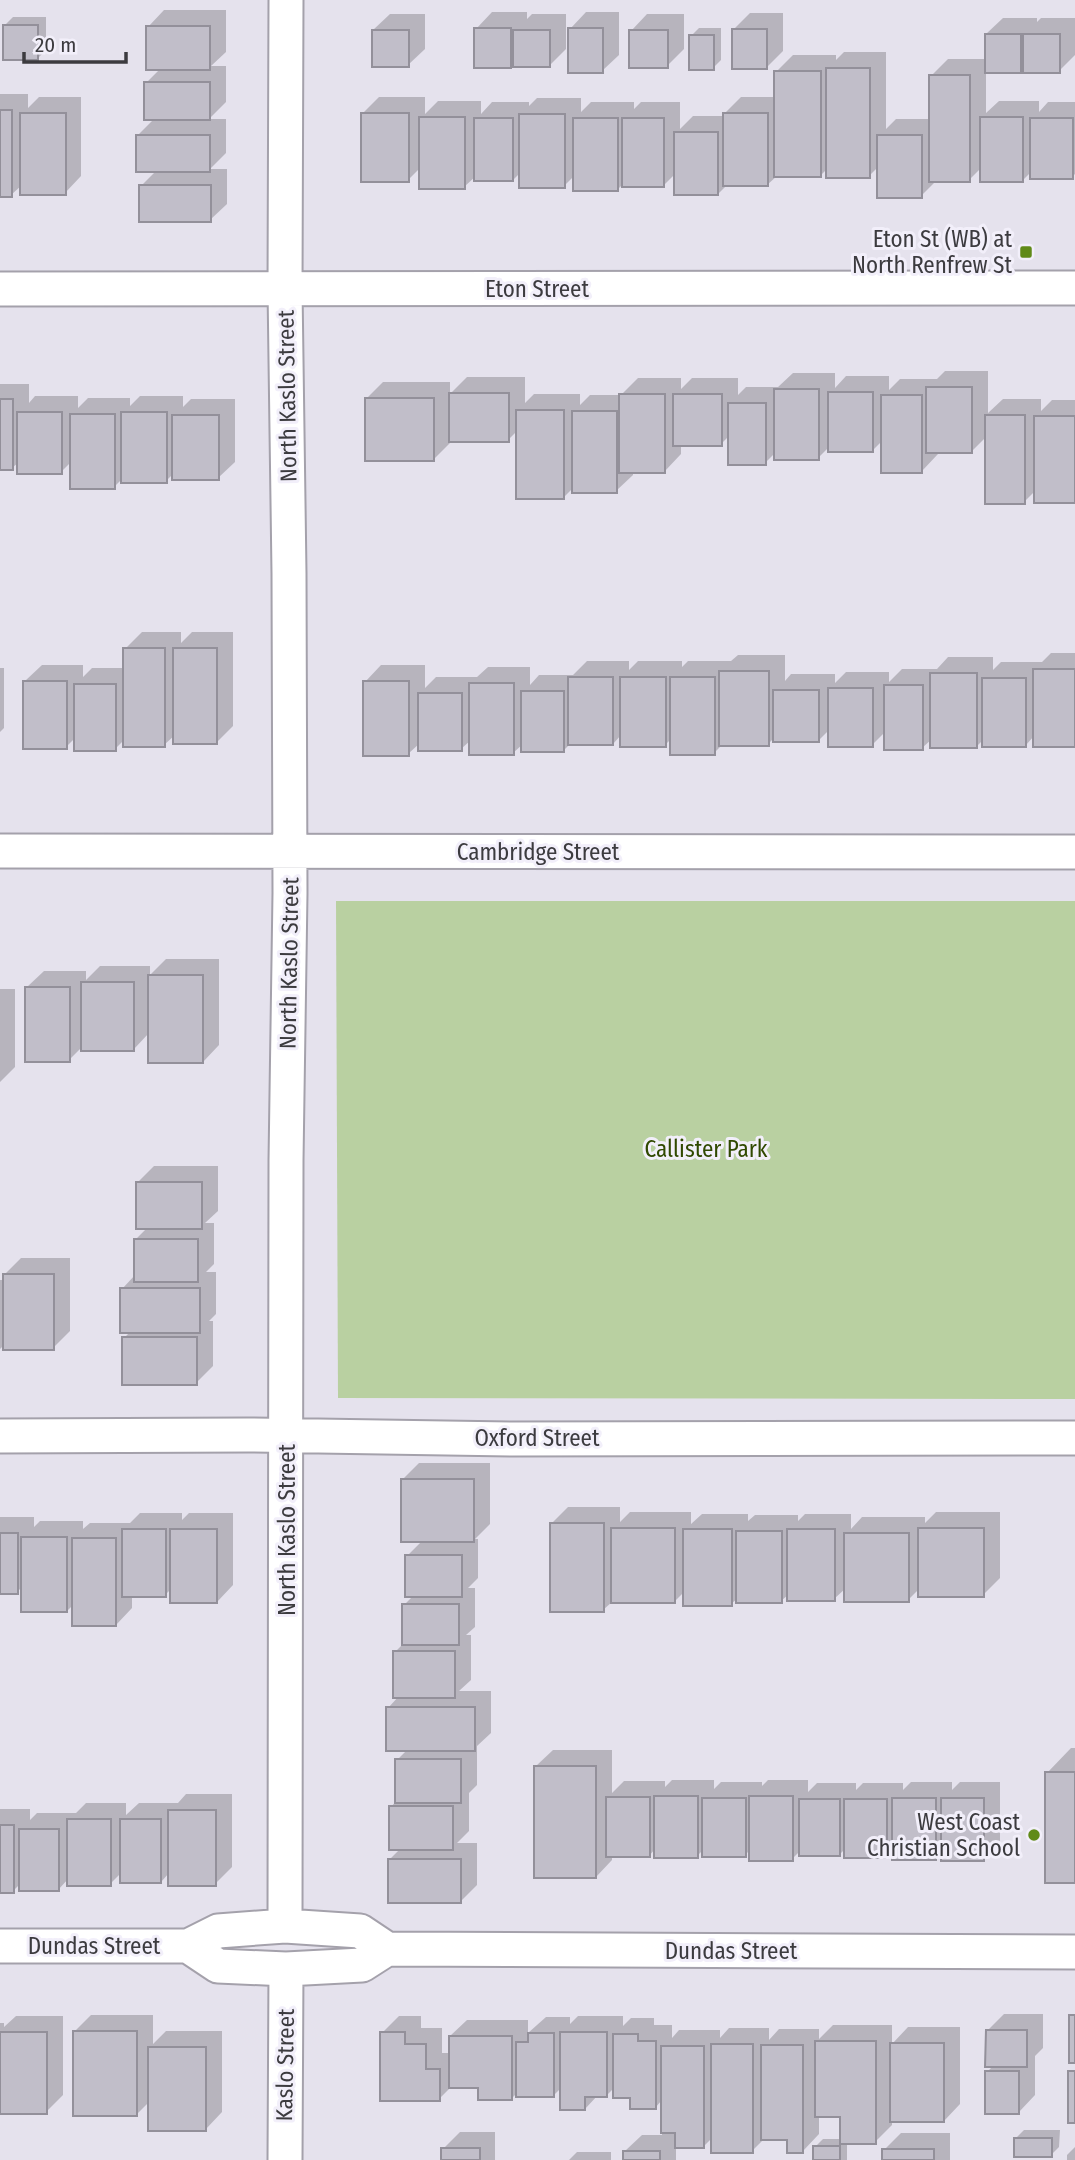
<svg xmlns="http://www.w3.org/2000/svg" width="1075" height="2160" font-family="'Fira Sans Condensed',sans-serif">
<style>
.green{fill:#b9d0a1}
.shadow{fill:#0003}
.building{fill:#c1bec9;stroke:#93909a;stroke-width:2}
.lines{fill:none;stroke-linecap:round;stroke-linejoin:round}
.minor-casing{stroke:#a4a1ab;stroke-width:37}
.minor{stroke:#fff;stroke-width:33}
.poi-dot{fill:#608a18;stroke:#f2effa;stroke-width:2.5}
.labels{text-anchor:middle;stroke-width:6;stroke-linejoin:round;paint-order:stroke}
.poi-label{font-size:23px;fill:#3c3b3f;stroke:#f2effa;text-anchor:end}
.street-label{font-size:23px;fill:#3c3b3f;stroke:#f2effa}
.park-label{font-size:23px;fill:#304901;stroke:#f2effa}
</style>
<rect width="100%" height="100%" fill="#e5e2ed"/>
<!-- green -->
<path class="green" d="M336,901H1075V1399L338,1398Z"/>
<!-- shadow -->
<path class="shadow" d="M164,10H226V52L211,66H226V102L209,119H226V153L210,169H227V204L210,220L141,186L157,170L137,136L154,119L146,83L160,69L148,27Z
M492,12H527V19L532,14H566V49L550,65L515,61L510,66L476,29Z
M586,12H619V55L602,71L570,29Z
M750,13H783V51L767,67L733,30Z
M390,14H425V49L408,65L373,30Z
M647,14H684V49L667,66L631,31Z
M13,17H46V50L38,58L5,25Z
M1003,18H1037V22L1041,18H1075V55L1059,71L1025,67L1021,71H986V113L999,101H1039V112L1048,102H1075V174L1072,177L1032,171L1022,181L982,167L969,180H937L921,196L879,166L869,176L828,168L820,176H777L767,185H727L718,194L676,173L664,185H622L617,190L575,175L564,186L521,172L513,180L476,176L464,187L421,167L408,180L363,113L379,97H425V114L438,101H481V114L492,102H529V106L537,98H581V112L591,102H634V109L641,102H680V129L693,116H725V113L741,97H776V72L793,55H836V60L844,52H886V129L896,119H931V76L948,59H986V34Z
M699,28H721V60L713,68L691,36Z
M0,94H28V108L39,97H81V176L65,193L22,185L11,195H0Z
M945,371H988V413L1003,399H1041V411L1052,400H1075V501L1035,491L1024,502L986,437L972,451H938V454L922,471L883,440L872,451L829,447L818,458L776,452L765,463L729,436L721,444H681V454L665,471H633V475L616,491L574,487L564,497L517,431L508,440H450V443L433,460L366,399L383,382H450V394L467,377H525V403L534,394H580V405L590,395H621L638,378H681V389L692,378H738V395L746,387H778L793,373H835V388L846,376H889V390L900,379H937Z
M0,384H29V403L35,396H78V408L88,398H130V406L140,396H183V407L191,399H235V462L218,478L174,473L166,481L123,478L114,487L71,462L61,472L19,462L12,468H0Z
M142,632H181V643L192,632H233V726L216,743L175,735L164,745L125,739L115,749L75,738L66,747L25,681L42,665H83V677L92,668H125V649Z
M1051,653H1075V745L1034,736L1026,745L984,739L976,747L932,739L922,748L885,732L872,745L829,730L819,740L775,737L768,744H723L714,753L672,738L665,745L621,735L613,744H570L563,751L523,744L513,753L471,740L461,749L420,743L408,754L365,682L381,665H425V688L436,677H477L488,667H530V685L539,675H573L587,661H629V670L638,661H682V667L688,661H731L738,655H785V681L791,674H835V683L846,672H889V682L902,669H937L948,657H993V670L1001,662H1042Z
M0,668H4V728L0,732Z
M166,959H219V1045L203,1062L149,1033L134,1049L83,1046L69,1060L27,987L44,971H86V980L100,966H150V975Z
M0,989H15V1067L0,1082Z
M154,1166H218V1211L205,1223H214V1264L206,1272H216V1314L209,1321H213V1366L196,1383L124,1338L131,1331L122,1289L135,1275V1240L148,1227L137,1183Z
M21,1258H70V1331L53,1348L5,1344L0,1349V1280H5V1274Z
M419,1463H490V1524L475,1539H478V1578L468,1588H475V1627L466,1635H471V1680L459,1691H491V1733L477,1746V1785L469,1793V1831L457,1843H477V1885L461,1901L390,1859L401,1848L391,1807L397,1800V1760L408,1749L388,1708L399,1696L395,1652L404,1643V1605L414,1595L407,1556L422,1541L403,1479Z
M568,1507H620V1522L630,1512H691V1524L702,1514H748V1521L755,1515H798V1521L805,1514H851V1529L862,1517H925V1523L936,1512H1000V1578L983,1595L919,1589L908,1600L846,1588L834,1599L789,1594L781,1601L738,1598L731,1604L685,1591L674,1602H612L603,1610L551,1524Z
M140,1513H182V1520L189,1513H233V1585L217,1602L172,1588L165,1595H132V1608L116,1625L74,1604L67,1611L23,1586L17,1592H0V1517H34V1527L40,1521H83V1529L90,1523H130Z
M1071,1748H1075V1881L1047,1773Z
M553,1750H612V1793L624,1781H665V1787L672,1780H714V1789L721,1782H762V1786L768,1780H808V1792L817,1783H856V1790L863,1783H903V1790L911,1782H952V1790L960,1782H1000V1843L984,1860L943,1851L936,1858L894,1849L887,1856L846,1848L839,1855L801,1850L792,1859L751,1849L745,1855L704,1849L697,1856L655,1849L649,1856H612V1860L596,1877L536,1766Z
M186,1794H232V1867L215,1884L169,1873L161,1882L122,1872L110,1884L69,1878L58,1890L20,1884L13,1891H0V1809H30V1820L37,1813H76L86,1803H126V1815L139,1803H178Z
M1004,2014H1043V2048L1035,2056V2095L1019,2112L987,2072L994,2065L987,2031Z
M91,2015H153V2044L166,2031H222V2112L206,2129L149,2102L137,2114L74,2032Z
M16,2016H63V2095L46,2112H0V2023H4V2027Z
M399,2016H421V2028H442V2053H450V2036L467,2020H528V2033L546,2017H570V2024L578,2016H623V2026L631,2018H654V2025H672V2038L679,2030H720V2038L729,2028H769V2040L779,2029H819V2039L833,2025H892V2044L908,2027H960V2104L944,2121H892V2125L875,2142H847V2160H815V2147L823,2139H842V2115H819V2134L803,2151L789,2139H764L752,2151L713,2137L703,2147H676V2160H625V2151L642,2135H662V2100L655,2108L615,2087L607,2095H598L585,2109L562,2087L554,2095L518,2092L512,2098L480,2086H452L439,2099L382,2033Z
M1024,2130H1060L1059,2147L1051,2155L1016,2138Z
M460,2132H495V2160H443V2149Z
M901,2133H950V2160H884V2150Z
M1075,2147V2160H1067V2155Z
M577,2152H611V2160H569Z"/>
<!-- building -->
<path class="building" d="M3,25H38V60H3Z
M146,26H210V70H146Z
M474,28H511V68H474Z
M568,28H603V73H568Z
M732,29H767V69H732Z
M372,30H409V67H372Z
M513,30H550V67H513Z
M629,30H668V68H629Z
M985,34H1021V73H985Z
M1023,34H1060V73H1023Z
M689,35H714V70H689Z
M826,68H870V178H826Z
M774,71H821V177H774Z
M929,75H970V182H929Z
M144,82H210V120H144Z
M0,110H12V197H0Z
M20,113H66V195H20Z
M361,113H409V182H361Z
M723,113H768V186H723Z
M519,114H565V188H519Z
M419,117H465V189H419Z
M980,117H1023V182H980Z
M474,118H513V181H474Z
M573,118H618V191H573Z
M622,118H664V187H622Z
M1030,118H1073V179H1030Z
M674,132H718V195H674Z
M136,135H210V172H136Z
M877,135H922V198H877Z
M139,185H211V222H139Z
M926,387H972V453H926Z
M774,389H819V460H774Z
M828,392H873V452H828Z
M449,393H509V442H449Z
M619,394H665V473H619Z
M673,394H722V446H673Z
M881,395H922V473H881Z
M365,398H434V461H365Z
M0,399H13V470H0Z
M728,403H766V465H728Z
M516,410H564V499H516Z
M572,411H617V493H572Z
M17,412H62V474H17Z
M121,412H167V483H121Z
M70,414H115V489H70Z
M172,415H219V480H172Z
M985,415H1025V504H985Z
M1034,416H1075V503H1034Z
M123,648H165V747H123Z
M173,648H217V744H173Z
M1033,669H1075V747H1033Z
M719,671H769V746H719Z
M930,673H977V748H930Z
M568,677H613V745H568Z
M620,677H666V747H620Z
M670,677H715V755H670Z
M982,678H1026V747H982Z
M23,681H67V749H23Z
M363,681H409V756H363Z
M469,683H514V755H469Z
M74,684H116V751H74Z
M884,685H923V750H884Z
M828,688H873V747H828Z
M773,690H819V742H773Z
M521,691H564V752H521Z
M418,693H462V751H418Z
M148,975H203V1063H148Z
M81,982H134V1051H81Z
M25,987H70V1062H25Z
M136,1182H202V1229H136Z
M134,1239H198V1282H134Z
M3,1274H54V1350H3Z
M120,1288H200V1333H120Z
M122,1337H197V1385H122Z
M401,1479H474V1542H401Z
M550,1523H604V1612H550Z
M611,1528H675V1603H611Z
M918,1528H984V1597H918Z
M122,1529H166V1597H122Z
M170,1529H217V1603H170Z
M683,1529H732V1606H683Z
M787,1529H835V1601H787Z
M736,1531H782V1603H736Z
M0,1533H18V1594H0Z
M844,1533H909V1602H844Z
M21,1537H67V1612H21Z
M72,1538H116V1626H72Z
M405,1555H462V1597H405Z
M402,1604H459V1645H402Z
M393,1651H455V1698H393Z
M386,1707H475V1751H386Z
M395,1759H461V1803H395Z
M534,1766H596V1878H534Z
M1045,1772H1075V1883H1045Z
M654,1796H698V1858H654Z
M749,1796H793V1861H749Z
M606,1797H650V1857H606Z
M702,1798H746V1857H702Z
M892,1798H936V1860H892Z
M941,1798H984V1861H941Z
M799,1799H840V1856H799Z
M844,1799H887V1858H844Z
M389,1806H453V1850H389Z
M168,1810H216V1886H168Z
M67,1819H111V1886H67Z
M120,1819H161V1883H120Z
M0,1825H14V1893H0Z
M19,1829H59V1891H19Z
M388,1859H461V1903H388Z
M1069,2015H1075V2063H1069Z
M986,2030H1027V2067H985Z
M73,2031H137V2116H73Z
M0,2032H47V2114H0Z
M380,2032H405V2044H426V2069H440V2101H380Z
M560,2032H607V2097H585V2110H560Z
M528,2033H554V2097H516V2042H528Z
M613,2034H638V2041H656V2109H630V2098H613Z
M449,2036H512V2100H478V2088H449Z
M815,2041H876V2144H840V2117H815Z
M890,2043H944V2122H890Z
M711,2044H753V2153H711Z
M761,2045H803V2153H787V2140H761Z
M661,2046H704V2148H675V2133H661Z
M148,2047H206V2131H148Z
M985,2071H1019V2114H985Z
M1068,2071H1075V2123H1068Z
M1014,2138H1052V2157H1014Z
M813,2146H840V2160H813Z
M441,2148H480V2160H441Z
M882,2149H934V2160H882Z
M623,2151H660V2160H623Z"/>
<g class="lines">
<defs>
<path id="minor" d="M0,289L1075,288
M0,851L1075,852
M0,1436L248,1435L511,1439L1075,1438
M285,1926L286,1161L290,893L289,573L285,289L286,0
M0,1946H188L218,1931L285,1926L360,1931L387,1949
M188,1946L218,1966L286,1969L362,1965L387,1949L1075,1952
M285,2160L286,1969"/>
</defs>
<!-- minor casing -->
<use href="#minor" class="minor-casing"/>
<!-- minor -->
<use href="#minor" class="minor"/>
</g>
<!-- markers -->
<g class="poi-dot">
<rect x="1019" y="245" width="14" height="14" rx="3.5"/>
<circle cx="1034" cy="1835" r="7"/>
</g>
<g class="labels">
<!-- poi labels -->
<g class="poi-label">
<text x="1012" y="247">Eton St (WB) at<tspan x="1012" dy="26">North Renfrew St</tspan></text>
<text x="1020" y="1830">West Coast<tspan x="1020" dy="26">Christian School</tspan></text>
</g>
<!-- street labels -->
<g class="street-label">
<text x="537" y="297">Eton Street</text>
<text transform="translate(287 396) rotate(-91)" y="8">North Kaslo Street</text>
<text x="538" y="860">Cambridge Street</text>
<text transform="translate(289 963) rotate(-89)" y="8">North Kaslo Street</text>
<text x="537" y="1446">Oxford Street</text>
<text transform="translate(287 1530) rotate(-90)" y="8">North Kaslo Street</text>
<text x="94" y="1954">Dundas Street</text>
<text x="731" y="1959">Dundas Street</text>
<text transform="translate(285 2065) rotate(-89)" y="8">Kaslo Street</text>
</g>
<!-- park labels -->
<g class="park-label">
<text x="706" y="1157">Callister Park</text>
</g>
</g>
<!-- scale -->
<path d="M24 52v10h102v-10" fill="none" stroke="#3c3b3f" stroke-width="3.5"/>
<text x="35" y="52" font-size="21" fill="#3c3b3f" stroke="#f2effa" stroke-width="5" paint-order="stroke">20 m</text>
</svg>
